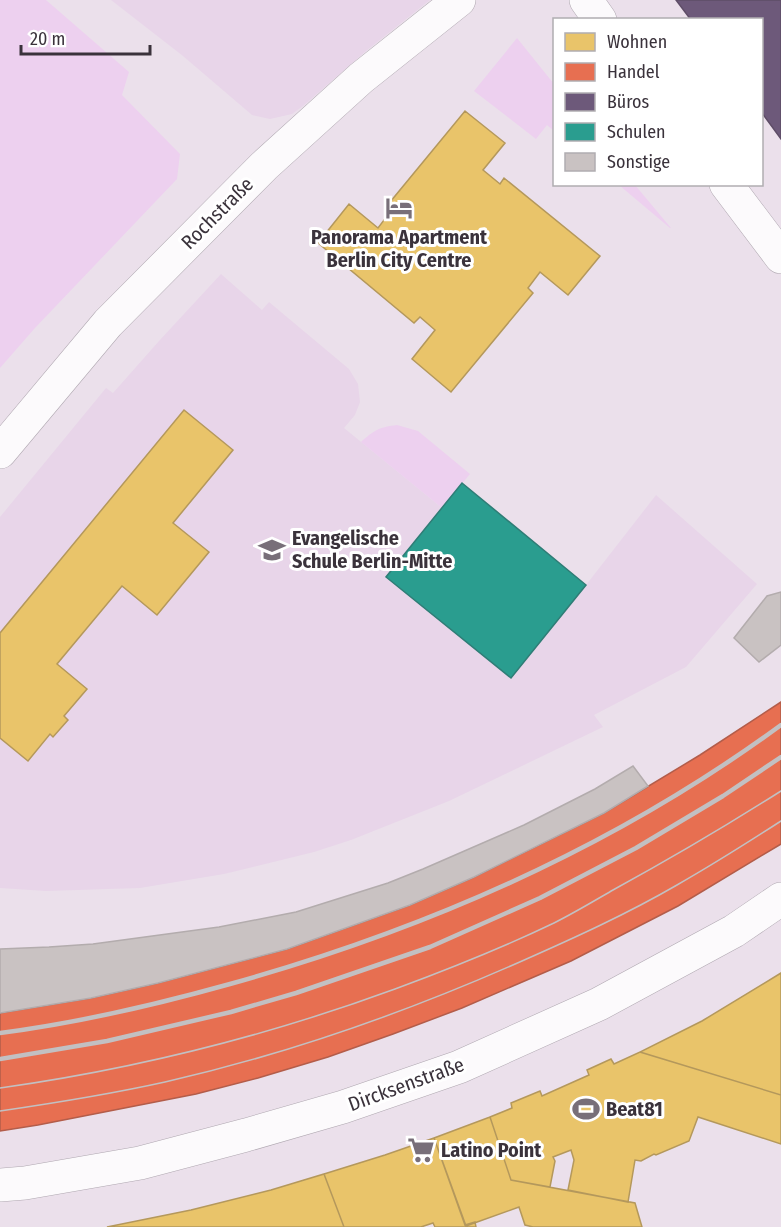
<svg xmlns="http://www.w3.org/2000/svg" width="781" height="1227" font-family="'Fira Sans Condensed',sans-serif">
<style>
.built{fill:#e8d5e9}
.green{fill:#edd0ef}
.homes{fill:#e9c46a;stroke:#b4985c;stroke-width:1.5}
.shops{fill:#e76f51;stroke:#b35d4a;stroke-width:1.5}
.offices{fill:#6d597a;stroke:#5e4d67;stroke-width:1.5}
.schools{fill:#2a9d8f;stroke:#2f7d76;stroke-width:1.5}
.building{fill:#c9c2c2;stroke:#b3acad;stroke-width:1.5}
.lines{fill:none;stroke-linecap:round;stroke-linejoin:round}
.minor-casing{stroke:#afa7b0;stroke-width:34}
.minor{stroke:#fcfafc;stroke-width:33}
.tram{stroke:#c2c0c2;stroke-width:1.5}
.rail{stroke:#c2c0c2;stroke-width:4.5}
.labels{text-anchor:middle;stroke-width:6;stroke-linejoin:round;paint-order:stroke}
.street-label{font-size:20px;fill:#3a323b;stroke:#fff}
.poi-label{font-size:20px;font-weight:bold;fill:#3a323b;stroke:#fff;text-anchor:start}
</style>
<rect width="100%" height="100%" fill="#ebe0eb"/>
<!-- built -->
<path class="built" d="M111,0H430L366,51L303,106L292,114L270,119L252,115L183,56Z
M221,274L262,310L269,302L349,369L358,384L360,402L355,415L344,428L442,508L586,585L656,495L757,584L686,667L594,715L603,727L449,801L351,840L314,852L224,874L140,888L46,891L0,888V517L106,388L113,393L159,341Z"/>
<!-- green -->
<path class="green" d="M0,0H46L129,72L122,95L180,154L177,179L35,328L0,368Z
M517,38L554,84V131L547,125L536,139L474,91Z
M619,185H635L671,228H670Z
M397,425L418,431L470,474L442,508L361,442C374,430 380,427 397,425Z"/>
<!-- homes -->
<path class="homes" d="M465,111L505,143L483,170L500,184L504,178L600,256L568,295L540,272L528,288L533,293L451,392L412,359L435,330L420,317L414,323L318,243L349,204L378,228L391,211L386,207Z
M184,410L233,450L173,523L209,552L157,615L122,586L57,664L87,689L64,716L68,720L53,737L50,734L28,761L0,738V633Z
M781,973V1095L640,1052L702,1021Z
M640,1052L781,1095V1144L698,1117L689,1141L656,1155L654,1154L641,1161L635,1160L628,1202L568,1190L574,1160L571,1150L553,1157L555,1161L550,1187L511,1180L490,1117L512,1108L511,1103L540,1091L542,1096L580,1079L589,1075L587,1070L611,1059L614,1064Z
M490,1117L511,1180L635,1203L642,1227H533L525,1225L519,1207L466,1226L434,1138Z
M434,1138L465,1225L475,1222L476,1227H435L433,1223L421,1227H344L324,1174L385,1155Z
M324,1174L344,1227H107L191,1210L271,1190Z"/>
<!-- shops -->
<path class="shops" d="M781,702V844L678,906L571,961L462,1008L393,1034L328,1057L258,1078L196,1094L38,1125L0,1131V1013L91,998L158,983L287,949L410,905L474,877L604,813L700,755Z"/>
<!-- offices -->
<path class="offices" d="M676,0H781V139L762,113V20H691Z"/>
<!-- schools -->
<path class="schools" d="M462,483L586,585L511,678L386,577Z"/>
<!-- building -->
<path class="building" d="M781,592V645L759,662L734,638L767,596Z
M633,766L648,786L604,813L474,877L410,905L287,949L158,983L91,998L0,1013V949L49,947L93,944L219,927L296,912L388,883L423,869L524,825L595,789Z"/>
<g class="lines">
<defs>
<path id="minor" d="M586,0L600,20
M726,184L781,257
M0,452L108,323L264,166L361,78L459,0
M0,1185L25,1183L140,1163L246,1135L343,1107L459,1067L599,1004L734,931L781,899"/>
</defs>
<!-- minor casing -->
<use href="#minor" class="minor-casing"/>
<!-- minor -->
<use href="#minor" class="minor"/>
<!-- tram -->
<path class="tram" d="M0,1088C135,1069 267,1036 395,989C449,969 502,948 554,923C574,913 594,901 613,890C670,859 726,826 781,791
M0,1111C55,1103 111,1094 165,1082C288,1054 407,1012 522,961C574,938 627,914 677,885C712,865 747,843 781,821"/>
<!-- rail -->
<path class="rail" d="M0,1033C78,1023 155,1005 230,984C427,929 616,846 781,725
M0,1059L107,1041L231,1012L296,993L430,947L540,898L636,848L723,796L781,757"/>
</g>
<!-- icons -->
<defs>
<symbol id="hotel-bare" viewBox="-9 -9 18 18"><path d="M-6-4.5h1.5V1H6V5H4.5V3h-9V5H-6ZM-4 0a1.8 1.8 0 1 1 3.6 0ZM.5 0V-2.5h3Q6-2.5 6 0Z" fill="#786f79" stroke="#fff" stroke-width="2.5" paint-order="stroke"/></symbol>
<symbol id="school-bare" viewBox="-9 -9 18 18"><path d="M0-5L7-2L0 1L-7-2ZM-4 1L0 2.5L4 1V4Q0 6-4 4Z" fill="#786f79" stroke="#fff" stroke-width="2.5" paint-order="stroke"/></symbol>
<symbol id="stadium-bare" viewBox="-9 -9 18 18"><path d="M0-5a6.5 5 0 1 0 0 10a6.5 5 0 1 0 0-10ZM-3.5-1.8h7v3.6h-7Z" fill="#786f79" stroke="#fff" stroke-width="2.5" paint-order="stroke"/></symbol>
<symbol id="supermarket-bare" viewBox="-9 -9 18 18"><path d="M-6-5.5h2.5l.6 2H6L4.5 2H-2.5L-4.4-4H-6ZM-1.5 3.2a1.3 1.3 0 1 0 .1 0ZM3 3.2a1.3 1.3 0 1 0 .1 0Z" fill="#786f79" stroke="#fff" stroke-width="2.5" paint-order="stroke"/></symbol>
</defs>
<g fill-rule="evenodd">
<use href="#hotel-bare" x="380" y="189" width="38" height="38"/>
<use href="#school-bare" x="253" y="531" width="38" height="38"/>
<use href="#stadium-bare" x="567" y="1090" width="38" height="38"/>
<use href="#supermarket-bare" x="402" y="1131" width="38" height="38"/>
</g>
<g class="labels">
<!-- street labels -->
<g class="street-label">
<text transform="translate(217 213) rotate(-45)" y="7">Rochstraße</text>
<text transform="translate(406 1084) rotate(-20)" y="7">Dircksenstraße</text>
</g>
<!-- poi labels -->
<g class="poi-label">
<text x="399" y="244" text-anchor="middle">Panorama Apartment<tspan x="399" dy="23">Berlin City Centre</tspan></text>
<text x="292" y="545">Evangelische<tspan x="292" dy="23">Schule Berlin-Mitte</tspan></text>
<text x="606" y="1116">Beat81</text>
<text x="441" y="1157">Latino Point</text>
</g>
</g>
<!-- legend -->
<rect x="553" y="18" width="210" height="168" fill="#ffffff" stroke="#b0adb1" stroke-width="1.5"/>
<rect x="565" y="33" width="30" height="18" fill="#e9c46a" stroke="#b0adb1" stroke-width="1.5"/>
<text x="607" y="48" font-size="18" fill="#3a323b">Wohnen</text>
<rect x="565" y="63" width="30" height="18" fill="#e76f51" stroke="#b0adb1" stroke-width="1.5"/>
<text x="607" y="78" font-size="18" fill="#3a323b">Handel</text>
<rect x="565" y="93" width="30" height="18" fill="#6d597a" stroke="#b0adb1" stroke-width="1.5"/>
<text x="607" y="108" font-size="18" fill="#3a323b">Büros</text>
<rect x="565" y="123" width="30" height="18" fill="#2a9d8f" stroke="#b0adb1" stroke-width="1.5"/>
<text x="607" y="138" font-size="18" fill="#3a323b">Schulen</text>
<rect x="565" y="153" width="30" height="18" fill="#c9c2c2" stroke="#b0adb1" stroke-width="1.5"/>
<text x="607" y="168" font-size="18" fill="#3a323b">Sonstige</text>
<!-- scale -->
<path d="M21 45v9h129v-9" fill="none" stroke="#3a323b" stroke-width="3"/>
<text x="30" y="45" font-size="18" fill="#3a323b" stroke="#ffffff" stroke-width="4.5" paint-order="stroke">20 m</text>
</svg>
